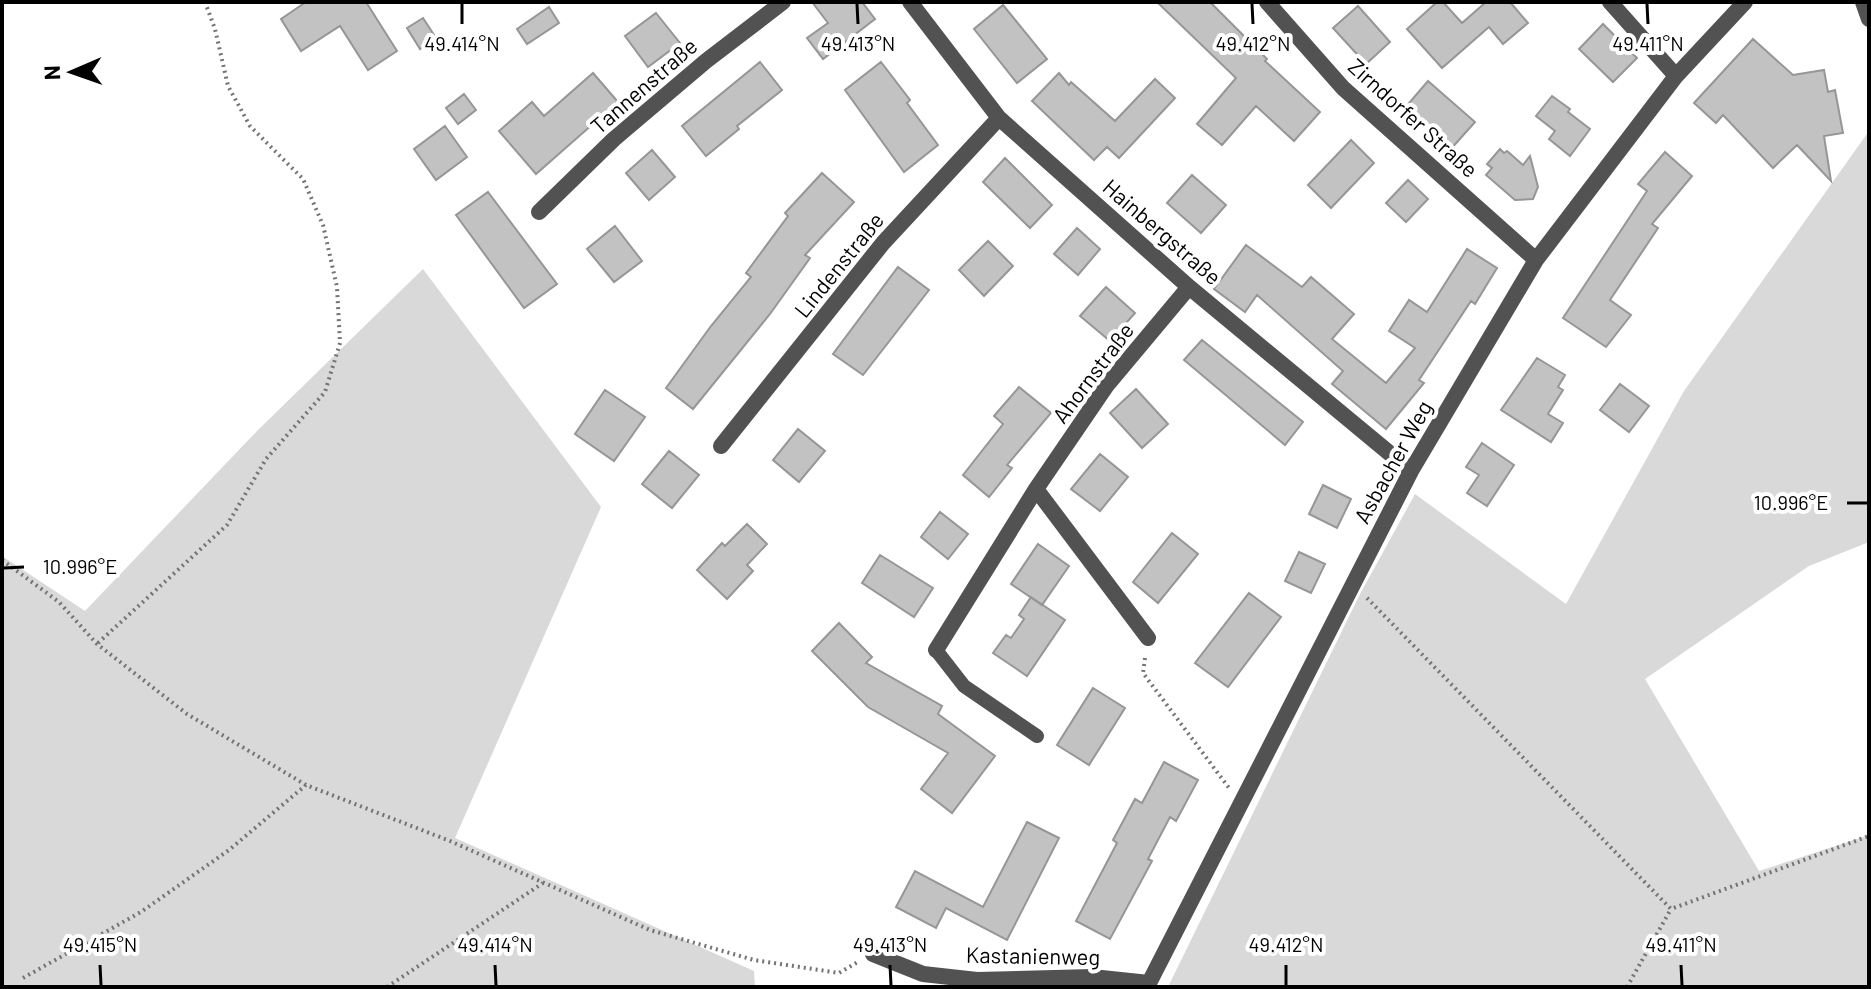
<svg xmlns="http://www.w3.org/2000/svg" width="1871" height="989" font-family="Barlow,sans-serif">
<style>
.green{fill:#d9d9d9}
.building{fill:#c2c2c2;stroke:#969696;stroke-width:2}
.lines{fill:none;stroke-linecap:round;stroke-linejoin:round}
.path{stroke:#747474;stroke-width:4;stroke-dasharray:2 4;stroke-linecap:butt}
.service{stroke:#525252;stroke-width:14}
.minor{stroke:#525252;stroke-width:16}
.ticks{fill:none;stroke:#000;stroke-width:3}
.labels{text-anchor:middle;stroke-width:8;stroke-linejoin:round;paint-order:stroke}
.street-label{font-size:22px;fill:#000;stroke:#fff}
.ticks-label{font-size:20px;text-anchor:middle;fill:#000;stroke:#fff;stroke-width:8;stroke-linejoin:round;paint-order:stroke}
</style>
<rect width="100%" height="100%" fill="#fff"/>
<!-- green -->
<path class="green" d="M1869,131V542L1809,566L1645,679L1759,871L1869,835V987H1168L1360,594L1415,494L1566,604L1684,391Z
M423,269L601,507L455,838L754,971L755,987H2V556L85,611L258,430Z"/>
<!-- building -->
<path class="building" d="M306,2H366L397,51L368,70L340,26L301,51L281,19Z
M812,2H862L875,19L823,59L807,38L828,23Z
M1157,2H1210L1267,59L1265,61L1320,112L1294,141L1256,106L1222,145L1197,124L1236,78Z
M1437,2H1443L1462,23L1486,2H1510L1528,23L1503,44L1489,27L1442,68L1407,29Z
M1003,5L1047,59L1017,83L974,29Z
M1358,6L1390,42L1366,64L1333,28Z
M549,7L559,23L527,44L517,29Z
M656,13L680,43L648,67L625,36Z
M423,18L436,38L420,49L407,28Z
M1603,24L1637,58L1613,82L1579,49Z
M1753,39L1793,75L1824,70L1828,92L1835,90L1843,133L1824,136L1831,181L1797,145L1773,168L1723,115L1716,123L1694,103Z
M760,62L782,90L737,126L739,129L706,156L682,126Z
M881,62L910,100L907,103L938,145L904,172L845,90Z
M593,73L618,102L536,174L499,131L532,102L544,116Z
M1059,73L1069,85L1071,82L1115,121L1155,79L1175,98L1119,158L1107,147L1094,160L1032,101Z
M1428,81L1475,122L1450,150L1404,109Z
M464,94L476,110L458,124L446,108Z
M1552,96L1570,109L1568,112L1590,129L1570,156L1549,139L1555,131L1536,116Z
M445,126L467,157L436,180L414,149Z
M1351,140L1374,163L1331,208L1308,185Z
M1500,149L1504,153L1507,151L1523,165L1530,156L1538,187L1533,199L1515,200L1486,175L1492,168L1487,164Z
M652,150L675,177L649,200L626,173Z
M1665,152L1692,176L1652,224L1658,228L1610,300L1631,315L1606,347L1563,318L1647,191L1638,184Z
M1005,158L1052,205L1030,228L983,182Z
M822,173L854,202L805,255L810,258L770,314L693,409L666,388L711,326L751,277L746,273L788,216L785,213Z
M1192,175L1226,205L1201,233L1167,203Z
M1408,180L1428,199L1406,222L1386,203Z
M488,192L557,284L524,308L456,215Z
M615,226L642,261L614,282L587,249Z
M1077,228L1100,249L1078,275L1054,254Z
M988,241L1013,266L984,296L959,270Z
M1246,245L1302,287L1311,277L1354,314L1332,339L1386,383L1415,348L1389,331L1409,300L1427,312L1467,249L1497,268L1475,304L1471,301L1419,380L1424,383L1386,429L1332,384L1343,371L1257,295L1245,312L1214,289Z
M898,267L929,290L863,375L833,354Z
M1106,287L1135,313L1110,341L1080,316Z
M1202,340L1303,422L1285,445L1184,360Z
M1537,358L1565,375L1558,387L1563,390L1548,414L1563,423L1551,442L1501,410Z
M1620,384L1649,406L1629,432L1600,410Z
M1019,387L1051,413L1007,465L1012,468L989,497L963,475L1003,424L994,416Z
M1136,389L1168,424L1142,448L1110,413Z
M605,390L645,417L614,461L575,434Z
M798,429L825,451L799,482L773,460Z
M1482,443L1514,465L1487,506L1467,493L1479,475L1466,467Z
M669,451L699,475L672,508L642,484Z
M1100,454L1128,477L1100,511L1071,489Z
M1323,485L1351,499L1337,528L1309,514Z
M940,512L968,534L948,559L921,537Z
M747,524L767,544L747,565L753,571L727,599L697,570L722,543L725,546Z
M1172,533L1198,554L1158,603L1133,582Z
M1038,544L1069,566L1042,605L1011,584Z
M1299,552L1325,564L1311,593L1285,581Z
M880,555L933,588L914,617L862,583Z
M1249,593L1281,617L1228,687L1195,663Z
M1031,597L1065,620L1027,676L993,653L1006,635L1011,638L1024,619L1019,615Z
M839,623L872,657L866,663L942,706L938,714L995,756L952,813L921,789L948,753L868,707L812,651Z
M1093,688L1125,708L1089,765L1057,745Z
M1164,762L1198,780L1176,821L1170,817L1148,859L1152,861L1110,939L1076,921L1117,843L1113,840L1135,799L1142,803Z
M1027,822L1059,838L1007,940L946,908L936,928L896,907L915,871L983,907Z"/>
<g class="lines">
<!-- path -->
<path class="path" d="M2,560L59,602L97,644L187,714L306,785L450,841L650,930L754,960L839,973L858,962
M1367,598L1671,909L1869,836
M98,643L227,525L266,459L325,392L340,343L337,287L323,225L303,179L250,126L228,86L215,29L205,2
M1145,658L1143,673L1229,788
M23,978L141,912L229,850L306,785
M387,987L543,883
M1627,987L1671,909"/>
<!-- service -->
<path class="service" d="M936,650L964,686L1037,736"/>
<!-- minor -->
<path class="minor" d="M910,2L999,118L1189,287L1411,471
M1267,2L1343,88L1536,260
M1610,2L1676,76
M1863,2L1869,19
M539,212L614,139L706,61L783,2
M721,446L883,243L999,118
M1036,489L1148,638
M936,650L1036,489L1107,385L1189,287
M873,954L923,974L977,980L1092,977L1149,983
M1147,987L1411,471L1536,260L1676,76L1745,2"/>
</g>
<!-- ticks -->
<path class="ticks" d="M462,4V24M857,4L858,24M1252,4L1253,24M1647,4L1648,24M1847,503H1867M4,568L24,567M100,965L101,985M495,965L496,985M890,965L891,985M1286,965V985M1681,965L1682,985"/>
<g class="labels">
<!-- street labels -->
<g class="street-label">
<text transform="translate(644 86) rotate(-41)" y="8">Tannenstraße</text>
<text transform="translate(1413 118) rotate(42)" y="8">Zirndorfer Straße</text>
<text transform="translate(1162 232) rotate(41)" y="8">Hainbergstraße</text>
<text transform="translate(839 265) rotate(-51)" y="8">Lindenstraße</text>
<text transform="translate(1093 373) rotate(-53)" y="8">Ahornstraße</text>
<text transform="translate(1393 462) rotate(-61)" y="8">Asbacher Weg</text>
<text transform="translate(1033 956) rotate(1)" y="8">Kastanienweg</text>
</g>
</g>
<g class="ticks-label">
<text x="462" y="51">49.414°N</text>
<text x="858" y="51">49.413°N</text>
<text x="1253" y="51">49.412°N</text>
<text x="1648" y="51">49.411°N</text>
<text x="1791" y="510">10.996°E</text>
<text x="80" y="574">10.996°E</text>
<text x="100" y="952">49.415°N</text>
<text x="495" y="952">49.414°N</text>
<text x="890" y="952">49.413°N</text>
<text x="1286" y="952">49.412°N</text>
<text x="1681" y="952">49.411°N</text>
</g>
<!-- border -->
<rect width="1871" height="989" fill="none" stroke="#000000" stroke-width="8"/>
<!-- north arrow -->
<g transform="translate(72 72) rotate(268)" stroke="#ffffff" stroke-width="6" paint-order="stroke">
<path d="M0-6L14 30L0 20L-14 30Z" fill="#000000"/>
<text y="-12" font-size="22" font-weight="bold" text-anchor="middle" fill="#000000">N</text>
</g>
</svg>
